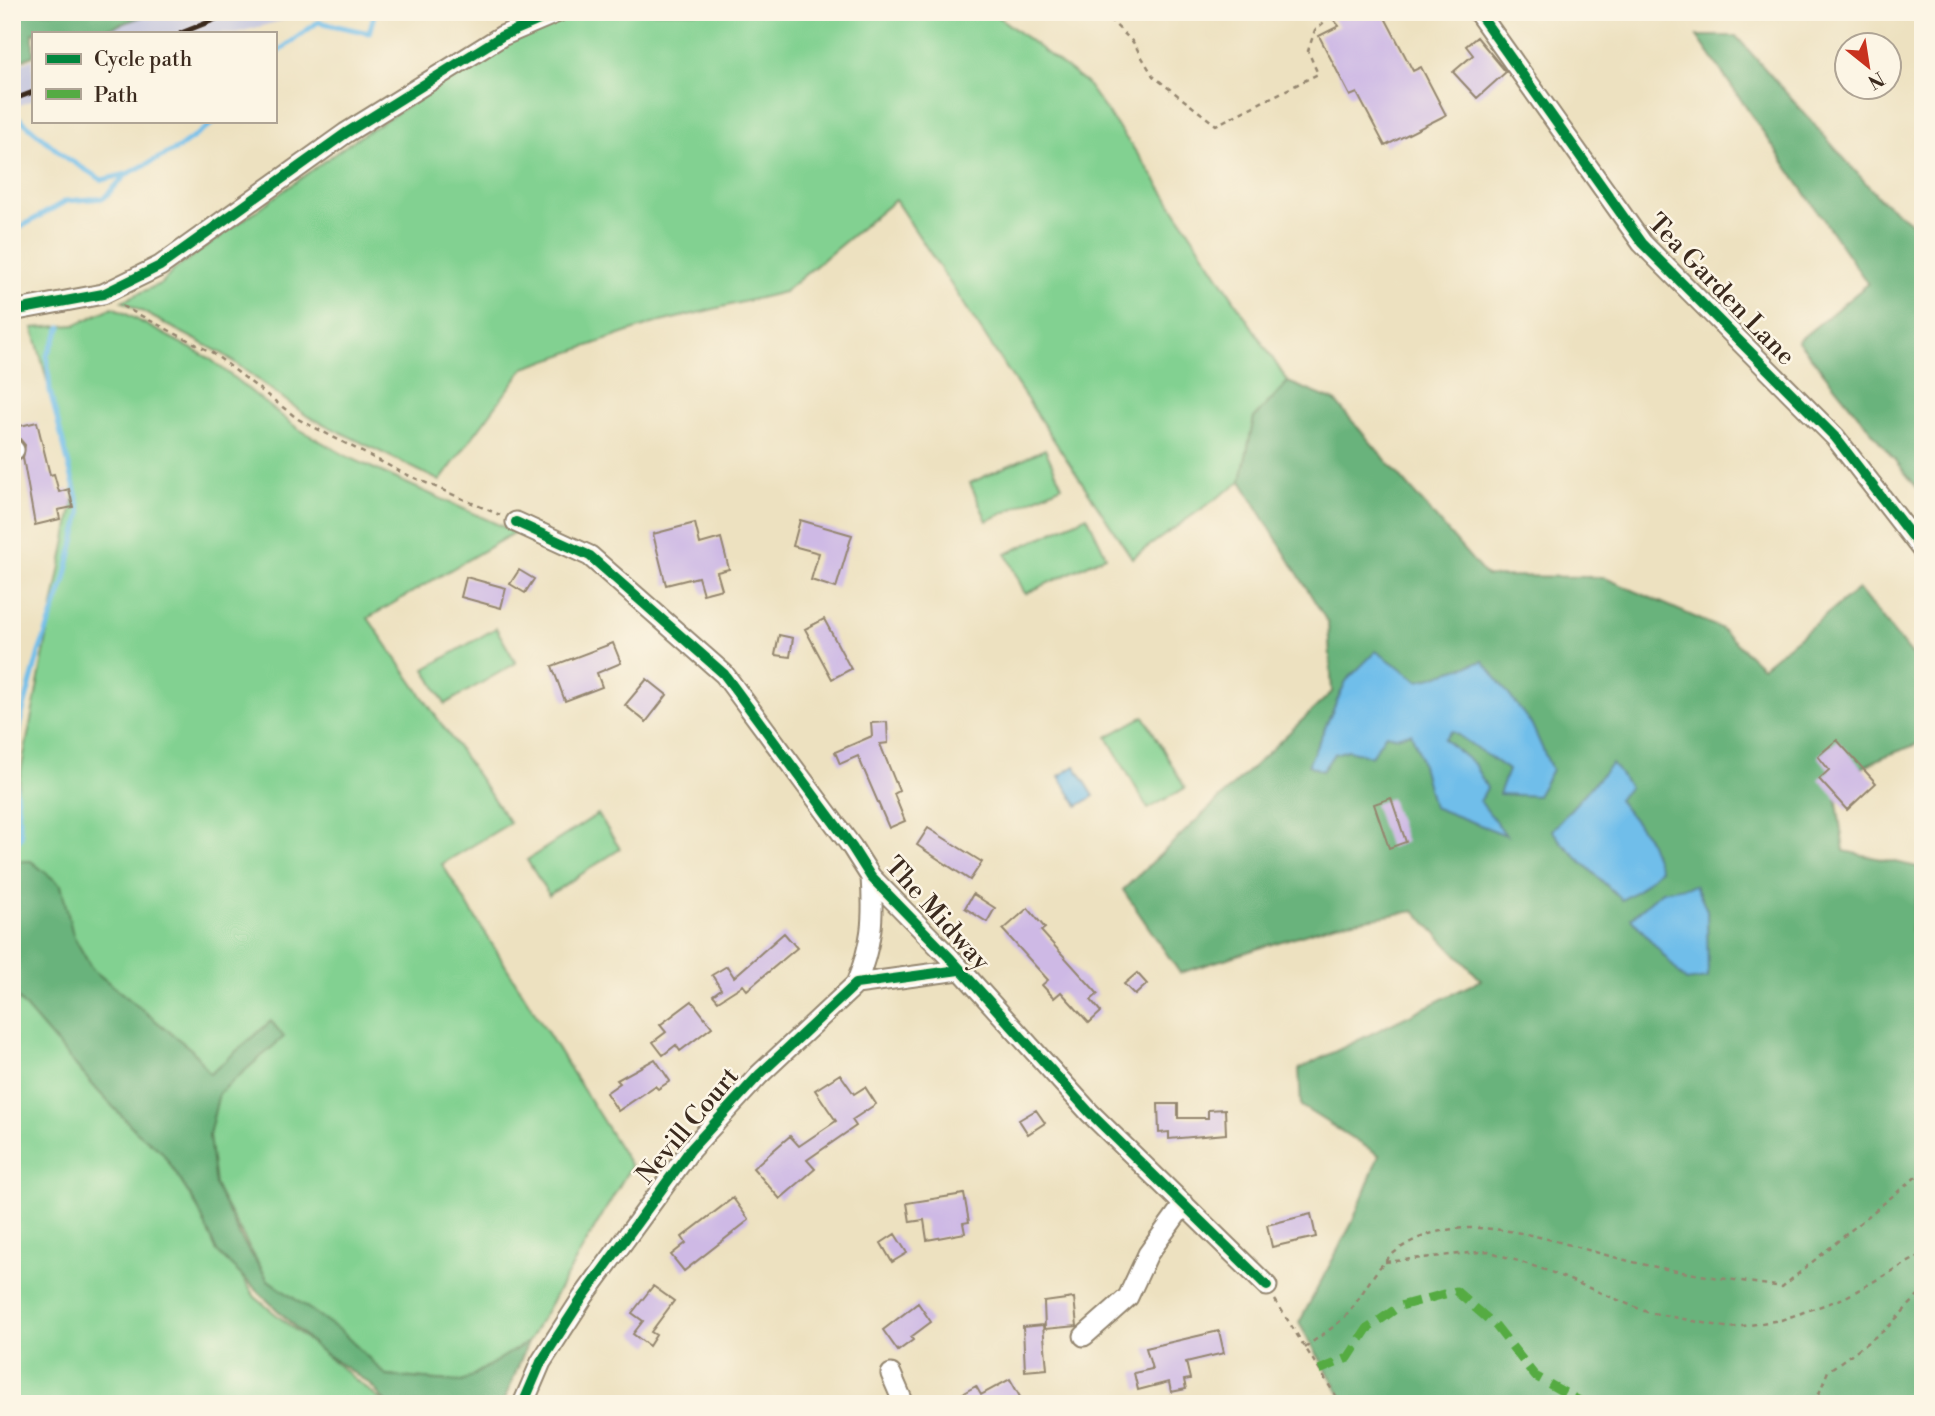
<svg xmlns="http://www.w3.org/2000/svg" width="1935" height="1416" font-family="'Libre Bodoni',serif">
<style>
.industrial{fill:#c0c2dd}
.green{fill:#82d191;stroke:#5e7e58;stroke-width:2}
.forest{fill:#69b37b;stroke:#526e4c;stroke-width:2}
.water{fill:#6fbeea;stroke:#557484;stroke-width:2}
.lines{fill:none;stroke-linecap:round;stroke-linejoin:round}
.stream{stroke:#6fbeea;stroke-width:5}
.building{fill:#ceb9e5}
.minor-casing{stroke:#94866f;stroke-width:23}
.path{stroke:#94866f;stroke-width:2.5;stroke-dasharray:5 5;stroke-linecap:butt}
.minor{stroke:#fff;stroke-width:19}
.rail{stroke:#3b2a1e;stroke-width:5}
.quiet{stroke:#55ab43;stroke-width:9;stroke-dasharray:18 9;stroke-linecap:butt}
.cycleway-casing{stroke:#fcf5e5;stroke-width:15}
.cycleway{stroke:#00873e;stroke-width:10}
.labels{text-anchor:middle;stroke-width:5;stroke-linejoin:round;paint-order:stroke}
.street-label{font-size:26px;fill:#3b2a1e;stroke:#fcf5e5}
</style>
<rect width="100%" height="100%" fill="#fcf5e5"/>
<filter id="ink" filterUnits="userSpaceOnUse"><feTurbulence type="fractalNoise" baseFrequency=".0143" numOctaves="2"/><feDisplacementMap in="SourceGraphic" scale="14" xChannelSelector="R" yChannelSelector="G"/><feConvolveMatrix kernelMatrix="1 2 1 2 8 2 1 2 1" color-interpolation-filters="sRGB"/></filter>
<filter id="wash" filterUnits="userSpaceOnUse"><feTurbulence type="fractalNoise" baseFrequency=".00686" numOctaves="4" result="noise"/><feDisplacementMap in="SourceGraphic" scale="28" xChannelSelector="R" yChannelSelector="G"/><feGaussianBlur stdDeviation="1.57" result="paint"/><feColorMatrix in="noise" values="0 0 0 0 0 0 0 0 0 0 0 0 0 0 0 0 0 1.4 0 .05"/><feComposite in="paint" operator="in"/></filter>
<g filter="url(#wash)">
<rect width="100%" height="100%" fill="#ede1c0"/>
<!-- industrial -->
<path class="industrial" d="M140,12H314L236,33H92Z
M33,59V100L12,108V67Z"/>
<!-- green -->
<path class="green" d="M578,12H992L1086,83L1149,170L1288,382L1254,418L1241,481L1132,558L895,200L784,292L652,324L524,368L440,481L307,416L223,354L122,301L162,283L174,270L351,142L504,45Z
M113,307L209,358L297,428L348,457L515,532L368,618L510,823L442,864L631,1166L528,1342L462,1382L387,1376L268,1280L30,861H12V818L76,488L33,328L75,325Z
M1045,449L1062,486L987,521L970,483Z
M1087,516L1106,556L1025,594L1006,554Z
M496,628L516,663L445,704L425,669Z
M1144,716L1185,788L1148,809L1107,737Z
M598,814L620,849L549,895L527,860Z
M12,992L162,1152L255,1297L385,1404H12Z"/>
<!-- forest -->
<path class="forest" d="M12,12H155L96,33H33V56L12,63Z
M1697,36H1736L1879,198L1923,232V495L1798,341L1868,284Z
M1288,382L1335,401L1486,576L1603,577L1720,628L1762,667L1858,589L1923,668V742L1883,757L1834,782L1844,851L1922,868L1911,930L1923,947V1404H1346L1299,1323L1352,1223L1379,1155L1301,1106L1299,1069L1481,980L1415,911L1336,924L1180,973L1123,890L1332,692L1328,623L1241,481L1254,418Z
M12,861H31L61,885L73,935L92,969L192,1050L210,1074L271,1021L284,1037L219,1093L209,1135L215,1185L241,1238L268,1280L342,1332L387,1376L462,1382L528,1342L503,1404H387L370,1384L318,1349L217,1252L197,1206L162,1152L137,1132L98,1091L12,992Z"/>
<!-- water -->
<path class="water" d="M1376,651L1419,681L1483,661L1532,725L1552,770L1537,796L1499,794L1508,770L1452,731L1444,739L1474,764L1487,788L1480,801L1506,835L1433,807L1418,750L1411,733L1396,737L1386,734L1371,756L1348,750L1334,754L1322,771L1308,765L1346,681Z
M1612,763L1629,787L1618,800L1647,836L1660,869L1638,890L1622,900L1562,843L1552,830Z
M1075,766L1094,796L1078,806L1059,776Z
M1695,885L1707,910L1708,978L1686,981L1631,918L1662,891Z"/>
<g class="lines">
<!-- stream -->
<path class="stream" d="M406,12H408
M275,54L318,22L369,33L375,12
M12,112L65,157L102,180L127,174
M12,232L66,201L104,198L127,174L177,149L216,121
M12,850L21,837L13,766L22,715L39,652L64,583L81,513L50,391L47,355L61,327"/>
</g>
<g id="blocks">
<!-- building -->
<path class="building" d="M1327,12H1382L1413,71L1421,67L1446,115L1385,146L1357,93L1350,96L1319,36L1339,26Z
M1477,37L1506,72L1477,98L1453,72L1473,55L1466,46Z
M37,422L50,475L54,474L59,492L69,489L73,507L58,510L60,519L35,525L23,458L25,445L20,439L12,438V428Z
M800,520L852,535L836,588L811,580L819,553L793,546Z
M695,523L700,544L721,538L729,569L717,572L722,589L703,594L698,577L666,585L653,534Z
M519,570L534,579L525,593L510,584Z
M466,577L506,588L501,608L461,597Z
M824,619L851,669L832,679L805,629Z
M779,635L793,638L790,657L775,655Z
M613,643L621,663L597,673L602,687L565,701L552,666Z
M647,679L667,695L646,722L625,705Z
M887,722L888,743L880,744L899,791L894,794L905,821L889,828L858,756L840,764L835,752L872,736L871,723Z
M1837,740L1876,783L1847,810L1819,779L1829,770L1818,756Z
M1391,798L1406,842L1389,848L1374,804Z
M928,828L982,862L970,880L917,845Z
M973,894L995,908L987,922L965,908Z
M1028,908L1045,928L1041,931L1098,994L1091,1000L1101,1012L1089,1023L1061,992L1054,998L1042,985L1048,980L1003,930Z
M784,933L797,948L747,990L743,985L718,1001L713,995L721,989L712,975L727,966L734,977Z
M1137,973L1147,984L1135,995L1124,984Z
M692,1001L712,1027L680,1051L676,1045L663,1055L653,1042L666,1032L660,1025Z
M655,1059L670,1081L658,1089L655,1086L618,1111L606,1093L620,1083L617,1080Z
M840,1074L854,1094L865,1087L876,1104L852,1120L856,1126L807,1160L815,1169L780,1199L753,1168L790,1136L799,1146L836,1121L815,1090Z
M1158,1104H1178V1118H1208V1110L1225,1109L1226,1134L1169,1139V1132L1159,1133Z
M1036,1110L1045,1123L1028,1134L1019,1120Z
M964,1194L969,1222L963,1223L965,1233L927,1240L924,1220L910,1222L907,1203Z
M733,1198L749,1220L684,1271L671,1255L686,1243L682,1237Z
M1311,1214L1316,1237L1272,1247L1267,1225Z
M895,1234L907,1253L892,1262L881,1243Z
M653,1286L674,1301L651,1332L656,1335L649,1346L633,1334L643,1321L632,1313Z
M1074,1298L1077,1326L1045,1329L1044,1302Z
M918,1303L931,1322L911,1337L913,1340L898,1351L883,1330Z
M1043,1325L1047,1369L1025,1371L1023,1327Z
M1219,1331L1224,1353L1186,1362L1190,1379L1184,1380L1186,1389L1171,1392L1169,1382L1138,1390L1134,1373L1152,1369L1146,1348Z
M1010,1379L1024,1404H965L960,1395L976,1386L981,1395Z"/>
</g>
</g>
<g filter="url(#ink)">
<use href="#blocks" fill-opacity="0" stroke="#94866f" stroke-width="2"/>
<g class="lines">
<defs>
<path id="minor" d="M1478,12L1642,243L1835,437L1923,551
M12,311L103,294L160,266L346,133L502,36L558,12
M12,451L14,450
M516,522L590,556L724,674L852,847L871,877L951,959L1090,1113L1267,1286
M856,984C872,944 874,920 871,877
M1084,1336L1128,1297L1148,1254L1184,1204
M891,1374L904,1404
M523,1404L541,1362L583,1297L691,1149L759,1075L856,984L959,970"/>
</defs>
<!-- minor casing -->
<use href="#minor" class="minor-casing"/>
<!-- path -->
<path class="path" d="M1102,12L1133,42L1153,76L1216,125L1318,74L1308,51L1315,30L1336,12
M12,20L23,12
M122,306L213,353L298,419L403,473L500,515
M1385,1262L1488,1251L1548,1271L1647,1312L1730,1328L1781,1320L1844,1298L1923,1254
M1275,1300L1341,1404
M1305,1348C1319,1336 1339,1325 1350,1311C1365,1291 1375,1268 1395,1252C1459,1202 1555,1243 1625,1260C1676,1273 1730,1279 1782,1287L1923,1171
M1815,1404L1828,1371L1886,1329L1923,1291"/>
<!-- minor -->
<use href="#minor" class="minor"/>
<!-- rail -->
<path class="rail" d="M181,33L234,12
M12,100L33,92"/>
<!-- quiet -->
<path class="quiet" d="M1319,1370L1348,1358L1367,1329L1400,1306L1456,1291L1496,1326L1535,1376L1585,1404"/>
<defs>
<path id="cycleway" d="M1478,12L1642,243L1835,437L1923,551
M12,311L103,294L160,266L346,133L502,36L558,12
M516,522L590,556L724,674L852,847L871,877L951,959L1090,1113L1267,1286
M523,1404L541,1362L583,1297L691,1149L759,1075L856,984L959,970"/>
</defs>
<!-- cycleway casing -->
<use href="#cycleway" class="cycleway-casing"/>
<!-- cycleway -->
<use href="#cycleway" class="cycleway"/>
</g>
</g>
<g class="labels">
<!-- street labels -->
<g class="street-label">
<text transform="translate(1722 289) rotate(46)" y="9">Tea Garden Lane</text>
<text transform="translate(938 913) rotate(48)" y="9">The Midway</text>
<text transform="translate(687 1125) rotate(-50)" y="9">Nevill Court</text>
</g>
</g>
<!-- margin -->
<rect width="1935" height="1416" fill="none" stroke="#fcf5e5" stroke-width="42"/>
<!-- legend -->
<rect x="32" y="32" width="245" height="91" fill="#fcf5e5" stroke="#afa495" stroke-width="2"/>
<rect x="46" y="54" width="35" height="10" fill="#00873e" stroke="#afa495" stroke-width="2"/>
<text x="94" y="66" font-size="21" fill="#3b2a1e">Cycle path</text>
<rect x="46" y="89" width="35" height="10" fill="#55ab43" stroke="#afa495" stroke-width="2"/>
<text x="94" y="102" font-size="21" fill="#3b2a1e">Path</text>
<!-- north arrow -->
<g transform="translate(1868 66) rotate(150)"><circle r="33" fill="#fcf5e5" stroke="#afa495" stroke-width="2"/>
<path d="M0-5L12 26L0 18L-12 26Z" fill="#c8321e"/>
<text y="-10" font-size="19" font-weight="bold" text-anchor="middle" fill="#3b2a1e">N</text>
</g>
</svg>
